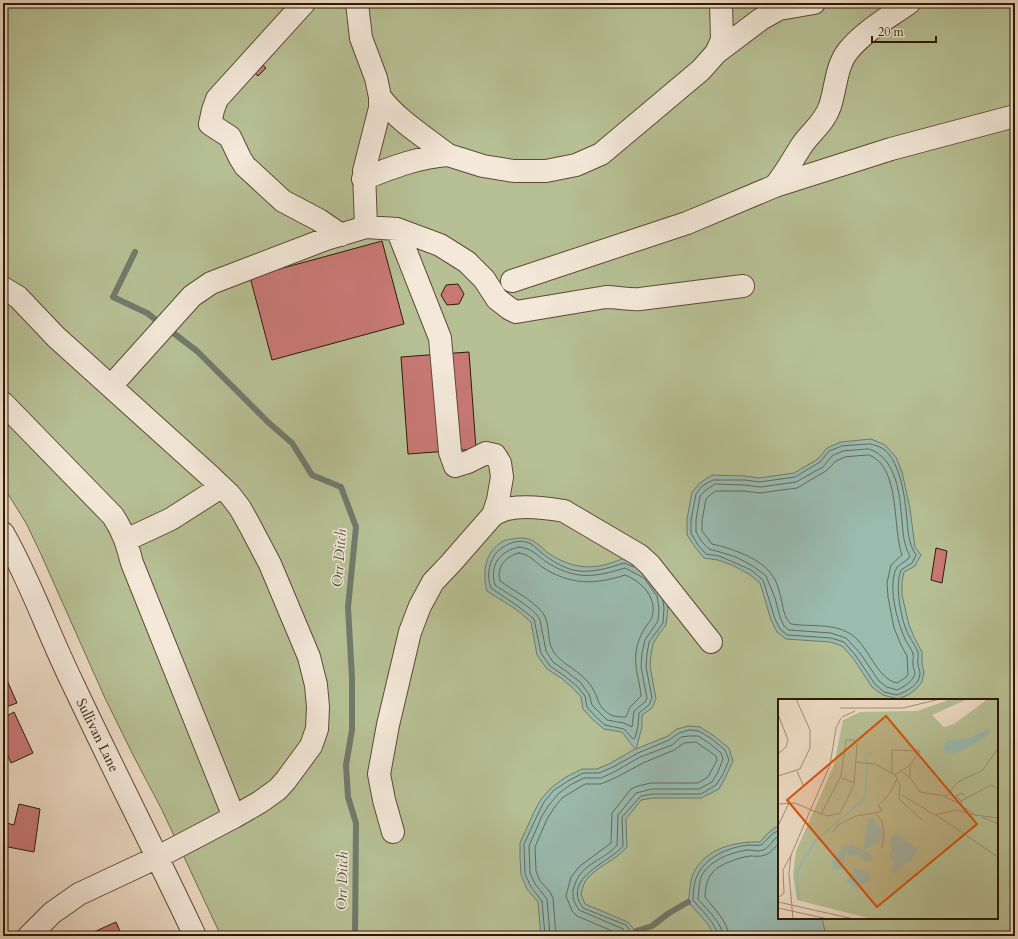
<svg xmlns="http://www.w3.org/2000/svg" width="1018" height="939" font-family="Cardo,serif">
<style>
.green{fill:#b7c095;stroke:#746d4c;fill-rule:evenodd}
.water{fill:#9abbb0;stroke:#707b6b}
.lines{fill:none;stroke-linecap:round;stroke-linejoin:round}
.shore{stroke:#656a5a;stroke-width:1}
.stream{stroke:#707b6b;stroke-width:6}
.building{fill:#c87976;stroke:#301a04}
.minor-casing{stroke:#5f4a34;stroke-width:24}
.minor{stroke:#f3e8d9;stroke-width:22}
.labels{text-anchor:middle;stroke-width:3;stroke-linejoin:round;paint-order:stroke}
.street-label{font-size:14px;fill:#301a04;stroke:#f3e8d9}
.water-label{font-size:15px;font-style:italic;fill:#555240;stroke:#f3e8d9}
.inset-river{fill:none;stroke:#9abbb0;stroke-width:2}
.inset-road{fill:none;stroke:#a18e77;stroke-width:1}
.view{fill:#d6530b;fill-opacity:0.15;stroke:#d6530b;stroke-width:2}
.inset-edge{fill:none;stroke:#301a04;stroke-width:2}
</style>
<rect width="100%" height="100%" fill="#eddbc4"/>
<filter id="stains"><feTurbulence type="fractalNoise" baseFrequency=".005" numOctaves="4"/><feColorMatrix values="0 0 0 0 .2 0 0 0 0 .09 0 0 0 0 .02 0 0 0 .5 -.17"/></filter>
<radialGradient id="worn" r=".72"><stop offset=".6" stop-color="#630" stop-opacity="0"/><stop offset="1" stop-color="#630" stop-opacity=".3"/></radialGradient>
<!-- green -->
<path class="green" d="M3,3H1015V936H221L162,810L132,753L104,696L40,552L26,523L3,486ZM779,700H997V918H779Z"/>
<!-- water -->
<path class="water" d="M871,439L885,445L896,457L902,472L910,509L915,547L921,555L915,566L904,572L902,582V595L909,625L915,639L922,652V664L924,672L922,682L916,689L908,695L898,699L883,695L872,687L853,658L842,646L830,642L786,639L777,632L771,620L760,583L749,574L732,565L718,560L704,558L695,547L687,535V519L692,492L700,483L712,475L746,476L759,478L794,473L818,459L827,448L841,442Z
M519,538C523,538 527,538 531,540C537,542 543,549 548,553C574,570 595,571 624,558L638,564L665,593L668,608L666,625L659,634L653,644L651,655L650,666L656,699L652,708L642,715V727L636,749L668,736L677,729L689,726L700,727L714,736L729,748L733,761L726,776L719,789L701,798H653L641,800L626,819L627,847C616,861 594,867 585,882C583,886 582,891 581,894L585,904L628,922L639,936H541L538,902L527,889L521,875L520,858V843L534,812L541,799L552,787L566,777L582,769H597L611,763L635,749L622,732L604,729L593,720L583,709L581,697L573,688L561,678L547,669L537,655L531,622L517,610L487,591C482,572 485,552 503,541C508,539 514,539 519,538Z
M776,827L779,828V918H822L826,936H715L707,923L688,902C690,893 690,881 693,874C704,849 735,841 760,842L768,833Z"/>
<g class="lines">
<!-- shore -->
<path class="shore" d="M870,444C874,445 878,446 882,448C899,459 904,492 906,510C908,526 907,542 916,555L912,563L901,570C895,586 900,611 905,627C908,636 914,643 918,652C919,655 917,660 918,664C918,667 920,670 920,673C920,685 907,691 897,695L884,692L875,684L856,656L844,642L831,638L787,635L780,629L775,619L763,580L751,570L733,562L719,556L706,554L698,545L691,533V520L696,494L702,486L713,480H745L759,482L795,477L820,462L829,451L842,446Z
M869,449C894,457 899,488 901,511C903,525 902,543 910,556L908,559L897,567C887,586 897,620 905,639C907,644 913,650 913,655C914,658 912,661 913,664C913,669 916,672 914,676C911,683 903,687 897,690L887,687L879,681L860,653L846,638L831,633L789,630L784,626L780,617L775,598L766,576L753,566L736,557L720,552L709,549L702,542L696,532V520L700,496L706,490L715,484L745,485L760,487L796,482L823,467L832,456L843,451Z
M869,455C901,467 892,527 902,555L891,565L887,583L888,597L894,628L901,645L907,656L908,675L905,678L897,683C876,679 868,643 849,633C832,623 810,627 791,624C784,618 783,607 781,598C779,591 777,581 772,575C761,558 730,548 712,544L702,531V521L706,499L710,495L716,491H744L760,493L797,488L826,471L836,461L845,457Z
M519,547C533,549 535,554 545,561C574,580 593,578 625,568L644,578L657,596L659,608L658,621L645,640L642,653L641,667L647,698L645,702L634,711L632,727L624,723L607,720L592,705L589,694L580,682L566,671L553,662L546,651L540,620C534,607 507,594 495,585C489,565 500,551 519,547Z
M519,553C529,554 534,561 542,567C570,585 594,585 625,575C641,581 658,598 652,617C651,620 649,622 647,625C641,633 637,643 636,653C634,668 640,681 641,696L630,707L626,717C621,717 613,717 609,714C597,705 600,702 594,691C592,686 588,682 585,679C575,668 560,663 553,651C546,639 551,622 542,612C531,599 514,591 500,581C496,567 506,556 519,553Z
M634,567L624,563C609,568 589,574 573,570C562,567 552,561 543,554C539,551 536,547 531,544C519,537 501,545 494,556C488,566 487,577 491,588L519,607L534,619L541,653L550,666L563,675L577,686L585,696L587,707L596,717L605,725L624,729L633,739L635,738L638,726L639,713L649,705L652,698L646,667L647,654L649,642L663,623L664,608L663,600
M545,936L542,901L531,887L525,874L524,844L538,814L544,802L554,790L568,781L583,773H599L613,767L638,753L669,740L679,733L689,730L699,731L712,739L725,750L729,760L723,774L716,785L701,794H653L641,796L622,817L623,846C609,863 561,878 583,908L626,925L634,936
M550,936L547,899L535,884L530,873L529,846L542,816L549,805L558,794L570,785L584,778H601L616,771L640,757L672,745L681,737L689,736H698L709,743L721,753L723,759L718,772L712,782L699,789H652L636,793L618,815L617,845C605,860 582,863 575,884C571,894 573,901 579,910L623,929L628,936
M556,936L553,898L550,892L540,881L536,871L535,847L547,819L554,808L562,798L585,784H601L617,777L643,763L674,750L684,743L696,742L716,756L717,760L708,777L698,783H651L638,786L631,789L612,813L611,843L580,866L571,877L566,896L572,911L577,916L619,934L621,936
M718,936C716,923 701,910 693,900C693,893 694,882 697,876C705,857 729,847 749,845C753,845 757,846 761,845C767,841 771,832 779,831
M723,936C722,922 706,909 698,899C699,892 699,883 701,877C709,860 730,853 747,850C752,850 758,852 763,850C770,848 772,839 779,836
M729,936C728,921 713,908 705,897C706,878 711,869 729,862C736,859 743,857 750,856C755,856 760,857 765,855C771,853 775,847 779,843"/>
<!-- stream -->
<path class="stream" d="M135,252L113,297L147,313L197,351L269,423L292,443L312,475L341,487L356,527L348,607L352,678V730L346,765L348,797L356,823L355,936
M636,931L652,926L669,913L688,902"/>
</g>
<!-- building -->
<path class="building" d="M257,60L266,68L258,76L249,68Z
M382,241L404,324L272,360L250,277Z
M458,284L464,294L459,304L447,305L441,295L446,285Z
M469,352L476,449L408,454L401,357Z
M936,548L947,551L942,583L931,580Z
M3,671L17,703L3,708Z
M14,712L33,753L11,763L3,744V718Z
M19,804L40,809L34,852L3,846V822L14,825Z
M116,922L122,936H85Z"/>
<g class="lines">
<defs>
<path id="minor" d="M304,3L217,99L213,110L210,124L230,137L240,158L245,166L283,201L319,220L341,235
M357,3L361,38L376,78L380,97V108L364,171L366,227
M716,53L761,19L779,9L814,3
M448,155L483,166L514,171H546L576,165L601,154L701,70L716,53L722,40L721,3
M363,179C391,168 418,157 448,155C425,137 397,120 380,97
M775,186L891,149L1015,116
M512,281L687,223L775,186C785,174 793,159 802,145C811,132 825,122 830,106C836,88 836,66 848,51C863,32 889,17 909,3
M3,288L18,297L56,337L210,476L230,495L240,508L250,526L270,564L309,657L316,685L318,707L317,729L311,746L286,780L278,789L260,802L234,817L158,857L79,894L52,913L29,936
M111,386L192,296L211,283L326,239L366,227L397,229L440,245L467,262L484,279L497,299L510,309L516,312L606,297C618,297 628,300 640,299L743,286
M3,403L113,516C124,533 127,544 132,563L234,817
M493,515C497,513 502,510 507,509C524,505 547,508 564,511L639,555L650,565L711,642
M3,533C30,580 48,633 72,682C112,767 155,851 195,936
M126,540L171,519L221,487
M393,832L384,800L379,774L388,725L410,632L420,606L433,582L451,563L493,515L498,500L502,477L500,463L495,455L486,453L468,462L455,466L450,452L440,338L397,229"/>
</defs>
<!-- minor casing -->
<use href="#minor" class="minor-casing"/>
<!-- minor -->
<use href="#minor" class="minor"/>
</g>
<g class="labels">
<!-- street labels -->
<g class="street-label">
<text transform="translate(98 735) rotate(64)" y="5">Sullivan Lane</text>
</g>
<!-- water labels -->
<g class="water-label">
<text transform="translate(339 558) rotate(-86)" y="5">Orr Ditch</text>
<text transform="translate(342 881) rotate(-89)" y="5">Orr Ditch</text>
</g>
</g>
<!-- overview -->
<g transform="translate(778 699)">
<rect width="220" height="220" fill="#eddbc4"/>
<path d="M173,0H190L154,16L166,28L176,25L210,0H220V220H94L19,201L15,176L18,152L56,66L65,21L82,13L139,12Z" fill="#b7c095"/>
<path d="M210,30L211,33L208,38L179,54L171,55L165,48L169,42L191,39ZM94,118L105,133L103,142L86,151L94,156L93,162H86L81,156L67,157L65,170H56L54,163L65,147L74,145L86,151L89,121ZM118,134L140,150L131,164H127L117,175L113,172L115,163L111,155L114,149L112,139ZM77,168L90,173L93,177L92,181L80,190L68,182Z" fill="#9abbb0"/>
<path class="inset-river" d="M88,63L87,56L94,54M21,201L19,174L25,162L38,141L84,102L87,97L89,66"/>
<path class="inset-road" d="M62,9H125L162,0M0,15L10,41L8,48L0,55M64,18L77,12M77,63L97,65L117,76L122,86L121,100L144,121M19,72L25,86M122,72L132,79V66M114,74V51L142,52L132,66L117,76M0,77L22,70L32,49V31L18,0M63,79L77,84M132,79L142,93L168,97L180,83L205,71L220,49M124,96L157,116L178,111L197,116M167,98L180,104M188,98L184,94L178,97L183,102L213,86L220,90M183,102L184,107L197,116L220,119M0,105L17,104L43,115L50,117L62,114L76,86L79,46L76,41H68L63,77L43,115M98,115L104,122L106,136L104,149M158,116L220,158M204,118L220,125M0,127L11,104M55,133L60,126L78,117L102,113L104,110L100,107L112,94L119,80M0,199L6,194L5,171L13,156M0,203L76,220M0,209L50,220M15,220L11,175L13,156L52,66L58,29L63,19"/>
<path class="view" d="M108,17L199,125L99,208L9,101Z"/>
<rect width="220" height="220" class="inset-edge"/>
</g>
<!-- margin -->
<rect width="1018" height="939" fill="none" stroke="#eddbc4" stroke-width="16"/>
<rect x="4" y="4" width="1010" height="931" fill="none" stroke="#301a04" stroke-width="2"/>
<rect x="8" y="8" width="1002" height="923" fill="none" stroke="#301a04"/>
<!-- scale -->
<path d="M872 36v6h64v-6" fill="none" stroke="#301a04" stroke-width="2"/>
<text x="878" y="36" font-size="12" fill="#301a04" stroke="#f3e8d9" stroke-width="3" paint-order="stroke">20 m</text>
<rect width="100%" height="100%" filter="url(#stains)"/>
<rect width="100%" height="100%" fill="url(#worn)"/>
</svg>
